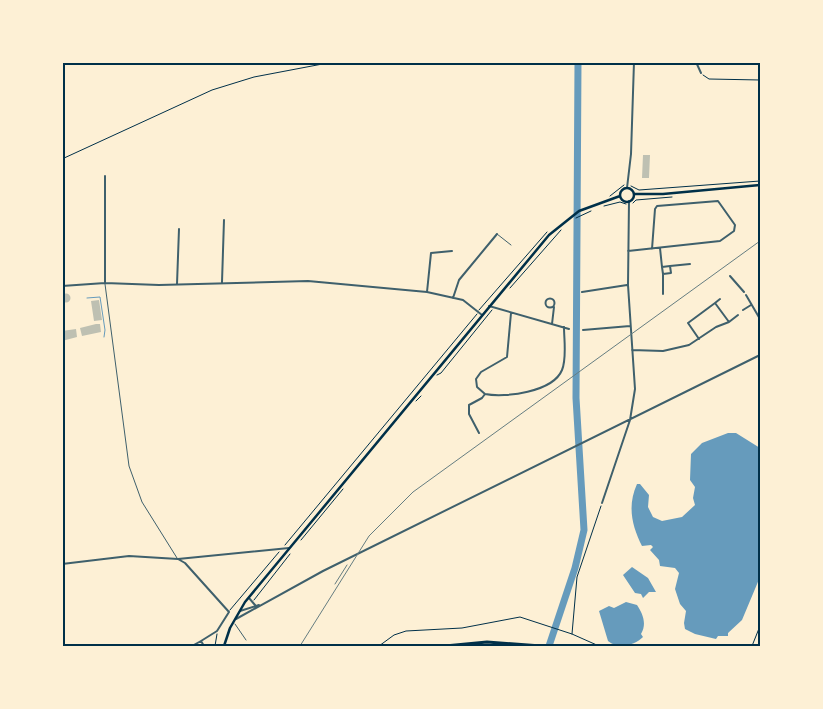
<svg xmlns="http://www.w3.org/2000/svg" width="823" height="709" font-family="Bitter,serif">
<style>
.water{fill:#669bbc}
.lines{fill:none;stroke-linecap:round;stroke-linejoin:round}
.stream{stroke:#669bbc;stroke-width:1}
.river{stroke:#669bbc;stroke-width:7}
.building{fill:#bec0b2}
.path{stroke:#003049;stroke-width:1}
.service{stroke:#3f606c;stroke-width:1}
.minor{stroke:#3f606c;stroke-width:2}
.secondary{stroke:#003049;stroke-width:2.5}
.trunk{stroke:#003049;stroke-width:3}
.tram{stroke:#657d81;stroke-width:1}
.rail{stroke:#657d81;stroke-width:1}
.neatline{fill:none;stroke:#003049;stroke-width:2}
</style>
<rect width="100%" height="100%" fill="#fdf0d5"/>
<!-- water -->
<path class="water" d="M728,433H736L760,448V577L742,620L728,633V636H718L716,639L695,634L685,629L684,623L686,611L680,604L675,589L679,573L675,568L660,566L659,560L650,550L653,547L651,545L642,546C632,526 627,506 637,484H640L649,495L648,507L653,517L662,521L682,517L695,505L693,498L695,487L690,480L691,454L702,443Z
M632,567L648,578L656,592H649L643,598L641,594L635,593L623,575Z
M626,602L637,605C643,614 647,624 641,634L643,637C635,645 619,650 608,641L599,611L609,606L614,608Z"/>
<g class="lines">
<!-- stream -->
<path class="stream" d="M87,298L100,297L105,330L104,337"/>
<!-- river -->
<path class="river" d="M549,646L575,568L584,530L576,398L578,62"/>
</g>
<!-- building -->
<path class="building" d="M643,155H650L649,178H642Z
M61.5 298a4.5 4.5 0 1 1 9 0a4.5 4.5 0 1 1-9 0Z
M99,300L102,320L94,321L91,301Z
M96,324H100L101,332L82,336L80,328Z
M76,329L77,337L62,341V331Z"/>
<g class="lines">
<!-- path -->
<path class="path" d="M703,75L709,79L760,80
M62,159L212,90L254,77L333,62
M631,186L639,190L760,181
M610,196L624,185
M633,203L636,200L672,197
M604,206L620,202L626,204
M576,218L591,211
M510,288L561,230
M479,310L547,232
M437,375L441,373L492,310
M416,401L421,396
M301,540L343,489
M285,545L477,314
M254,600L290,554
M230,610L279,552
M572,634L577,577L601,506
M215,646L217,634
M379,646L394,635L406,631L462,628L520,617L572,634L599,646
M752,646L760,626"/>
<!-- service -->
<path class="service" d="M497,234L511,245
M105,284L129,466L142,502L177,558
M235,624L246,640"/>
<!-- minor -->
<path class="minor" d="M696,62L701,73
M105,176V283
M627,188L631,154L634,62
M660,248L662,267L670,266L671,273L663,274L662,267
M628,251L720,241L734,231L735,225L718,201L657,206L655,209L652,249
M670,266L690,264
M663,274V294
M730,276L744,292
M222,282L224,220
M177,284L179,229
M62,286L105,283L159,285L308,281L427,292L463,300L482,315
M427,292L431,253L452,251
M582,292L627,285
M746,295L760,319
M453,298L459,280L497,234
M545.5 303a4.5 4.5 0 1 1 9 0a4.5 4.5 0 1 1-9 0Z
M715,303L720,299
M489,306L569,329
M743,310L751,305
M511,313L507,357L481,372L476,379L477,387L485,394C505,398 553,392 562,370C567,358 564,340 564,327
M729,322L738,315
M552,324L554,307
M583,330L630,326
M632,350L663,351L689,345L716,327L729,322L715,303L688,323L699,339
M479,433L469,414V405L482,398L485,394
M602,503L630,420L635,389L628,285L629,201
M178,559L185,563L229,612L217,631L201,641L204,646
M62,564L129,556L178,559L289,548
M249,598L255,605
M240,611L259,605
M236,619L323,571L760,355
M192,646L201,641"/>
<!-- secondary -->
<path class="secondary" d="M620 195a7 7 0 1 1 14 0a7 7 0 1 1-14 0Z
M634,194H663L760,185
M224,646L230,628L245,602L549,235L579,211L620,196"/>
<!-- trunk -->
<path class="trunk" d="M445,646L487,642L541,646"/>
<!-- tram -->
<path class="tram" d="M300,646L369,536L413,492L760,241"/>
<!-- rail -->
<path class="rail" d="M335,584L347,565"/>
</g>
<!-- border -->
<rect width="823" height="709" fill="none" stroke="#fdf0d5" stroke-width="128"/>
<rect x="64" y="64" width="695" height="581" class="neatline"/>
</svg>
